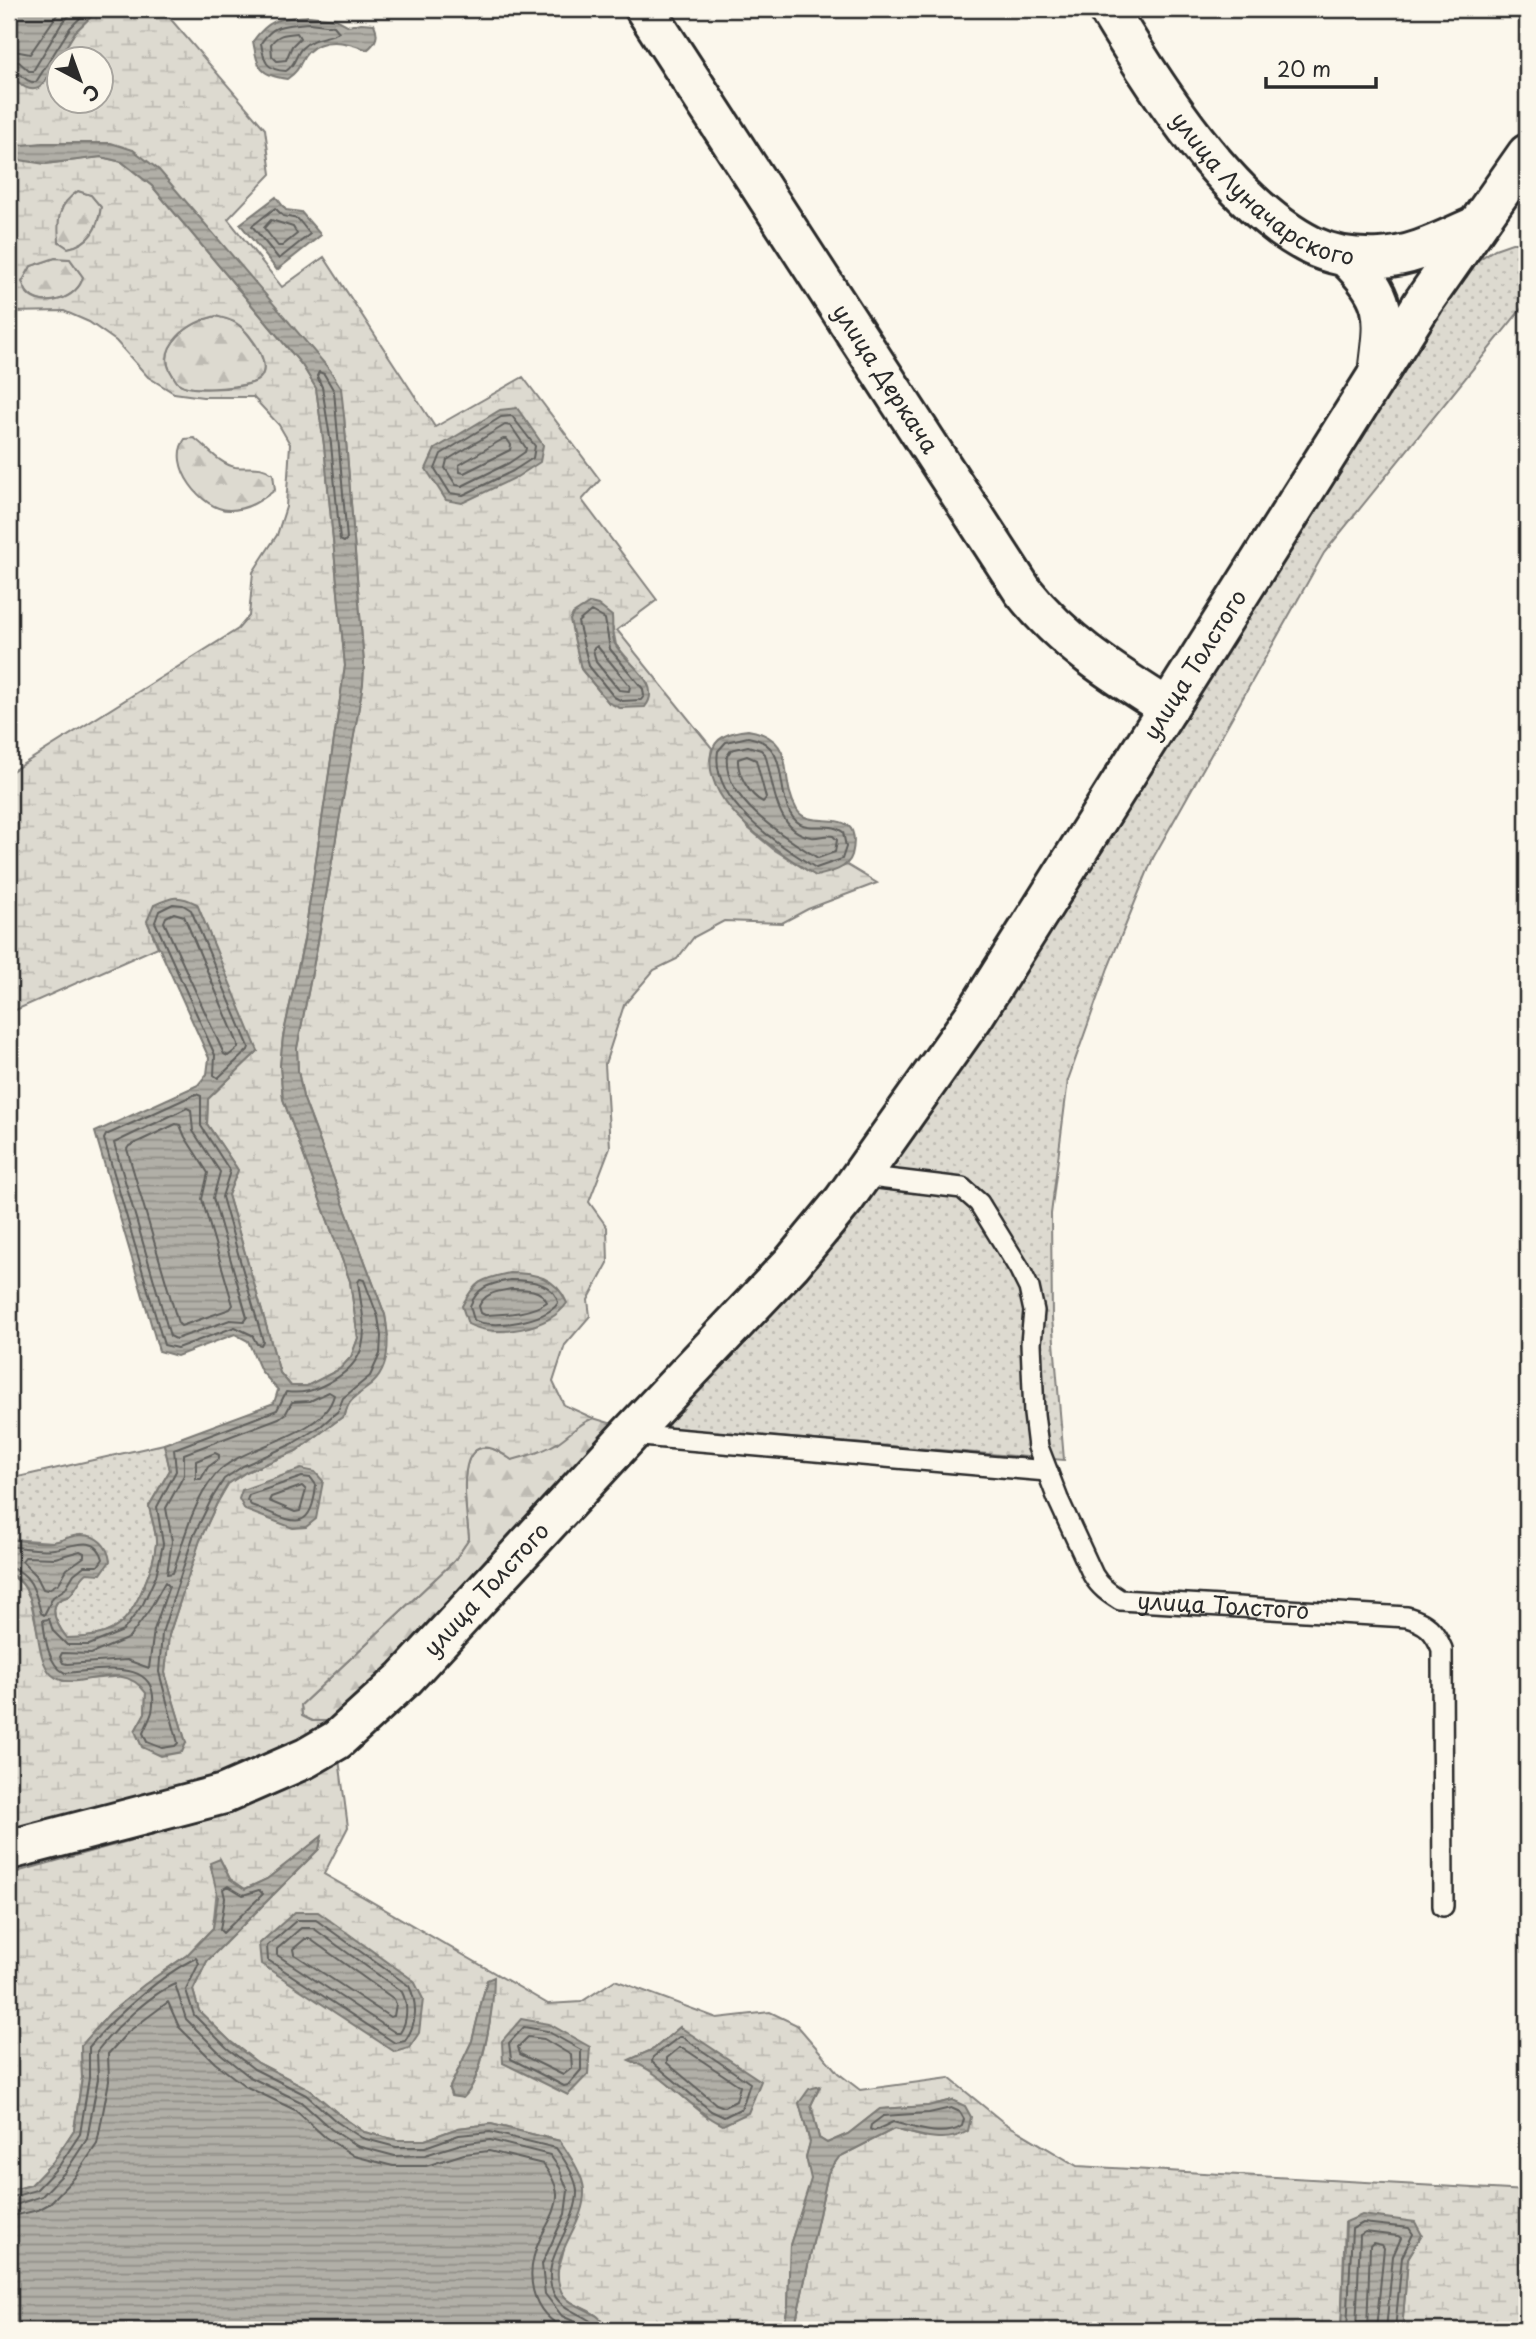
<svg xmlns="http://www.w3.org/2000/svg" width="1536" height="2339" font-family="'Playpen Sans',sans-serif">
<style>
.grass{fill:url(#grass-dots);stroke:#84827e;stroke-width:2}
.forest{fill:url(#forest-firs);stroke:#84827e;stroke-width:2}
.wetland{fill:url(#wetland-marsh);stroke:#84827e;stroke-width:2;fill-rule:evenodd}
.water{fill:url(#water-rules);stroke:#7b7a75;stroke-width:2}
.lines{fill:none;stroke-linecap:round;stroke-linejoin:round}
.shore{stroke:#61605d;stroke-width:2}
.lane-casing{stroke:#2b2b2b;stroke-width:24}
.street-casing{stroke:#2b2b2b;stroke-width:44}
.secondary-casing{stroke:#2b2b2b;stroke-width:44}
.lane{stroke:#fbf7ec;stroke-width:19}
.street{stroke:#fbf7ec;stroke-width:38}
.secondary{stroke:#fbf7ec;stroke-width:38}
.labels{text-anchor:middle;stroke-width:5;stroke-linejoin:round;paint-order:stroke}
.street-label{font-size:23px;fill:#2b2b2b;stroke:#fbf7ec}
</style>
<defs>
<pattern id="grass-dots" width="8" height="8" patternUnits="userSpaceOnUse" patternTransform="scale(1.75)"><rect width="8" height="8" fill="#dddad0"/><path d="M2 2h.1M6 6h.1" fill="none" stroke="#bebbb3" stroke-width="1.8" stroke-linecap="round"/></pattern>
<pattern id="forest-firs" width="22" height="20" patternUnits="userSpaceOnUse" patternTransform="scale(1.75)"><rect width="22" height="20" fill="#dddad0"/><path d="M5 1l3.5 6h-7zM16 11l3.5 6h-7z" fill="#bebbb3"/></pattern>
<pattern id="wetland-marsh" width="20" height="14" patternUnits="userSpaceOnUse" patternTransform="scale(1.75)"><rect width="20" height="14" fill="#dddad0"/><path d="M1 5h8M5 5V1M11 12h8M15 12V8" fill="none" stroke="#bebbb3"/></pattern>
<pattern id="water-rules" width="6" height="5" patternUnits="userSpaceOnUse" patternTransform="scale(1.75)"><rect width="6" height="5" fill="#b1afa7"/><path d="M0 2.5h6" fill="none" stroke="#908f88"/></pattern>
</defs>
<rect width="100%" height="100%" fill="#fbf7ec"/>
<filter id="ink" filterUnits="userSpaceOnUse"><feTurbulence type="fractalNoise" baseFrequency=".0143" numOctaves="2"/><feDisplacementMap in="SourceGraphic" scale="14" xChannelSelector="R" yChannelSelector="G"/><feConvolveMatrix kernelMatrix="1 2 1 2 8 2 1 2 1" color-interpolation-filters="sRGB"/></filter>
<g filter="url(#ink)">
<!-- grass -->
<path class="grass" d="M1512,243H1527V302L1324,553L1153,858L1108,968L1068,1080L1051,1214L1052,1318L1064,1460L656,1427L738,1347L1469,266L1495,249Z
M164,1444L170,1470L149,1506C151,1518 157,1532 156,1544C154,1566 137,1610 120,1624C107,1636 84,1638 67,1638C60,1629 48,1612 58,1601C61,1598 66,1598 69,1596C76,1590 79,1579 86,1573L80,1535L54,1542L9,1539V1479Z"/>
<!-- forest -->
<path class="forest" d="M78,191L91,195L101,207C98,228 90,244 68,248L59,242C56,219 58,204 78,191Z
M55,258L70,259L83,277C79,298 41,311 27,292C24,289 24,285 22,282L31,266Z
M216,316C222,318 230,319 236,323C251,333 280,374 252,383C237,387 191,393 178,383C175,381 174,377 172,374C154,346 191,321 216,316Z
M194,438C207,447 219,464 235,467C250,469 260,464 273,474L275,490C262,500 247,510 230,510C202,511 166,464 185,439Z
M593,1418L616,1425L385,1673L336,1721H313L302,1716L301,1705L454,1561L469,1539C468,1519 451,1436 493,1449C499,1451 506,1456 512,1460L556,1444L576,1425Z"/>
<!-- wetland -->
<path class="wetland" d="M99,9H162L265,129L271,174L228,219L282,287L324,257L435,427L523,377L600,480L582,500L657,600L617,630L712,748L710,760L747,827L773,849L816,876L847,865L877,883L808,909L782,923L724,921L694,937L677,959L654,970L624,1005L605,1064L610,1147L589,1202L607,1227L608,1263L588,1300L590,1316L565,1345L553,1382L564,1405L593,1418C575,1426 570,1435 555,1444C542,1452 527,1456 512,1460C506,1456 499,1451 493,1449C451,1436 468,1519 469,1539L454,1561L301,1705L302,1716L312,1721H336L314,1736L203,1782L9,1835V1681L15,1678L17,1672L9,1639V1574L23,1584L30,1598L45,1664L63,1681L126,1676L139,1682L146,1692L145,1713L135,1731L186,1743L165,1673L169,1635L200,1540L217,1503L228,1484L246,1472L296,1451L345,1415L348,1403L359,1394L388,1336L385,1315L303,1097L298,1071L297,1048L317,947L363,683L364,664L344,416L133,150L45,164L101,157L122,162L152,186L302,365L316,388L324,445L345,666L304,940L283,1037L280,1066L283,1099L350,1281L358,1338L351,1357L340,1369L307,1386H291L280,1373L228,1195L238,1170L207,1124L208,1099L258,1051L147,921L158,947L9,1013V773L238,629L249,616L253,572L277,535L286,507L290,444L279,425L253,397H203L174,393L148,377L116,341L89,322L64,311L9,312V73L22,86L62,52L75,32ZM60,60H102V102H60ZM78,191L91,195L101,207C98,228 90,244 68,248L59,242C57,220 58,204 78,191ZM55,258L70,259L83,277C79,298 42,311 27,293C25,289 24,285 22,282L31,266ZM216,316C222,318 230,319 236,323C252,333 280,374 252,383C237,388 191,393 178,383C177,383 172,374 172,374C154,346 191,321 216,316ZM613,629L616,645L643,677L609,703L581,669L580,662Z
M339,1759L348,1827L324,1874L548,2004L581,2002L615,1980L717,2018L770,2012L797,2025L838,2073L860,2090L949,2078L1003,2122L1077,2166L1527,2191V2330H1402L1408,2258L1422,2235L1345,2223L1341,2330H794L828,2173L839,2157L894,2129L925,2137L952,2100L928,2106L880,2109L848,2134L827,2143L819,2138L811,2105L820,2087L799,2103L810,2143L806,2157L812,2179L790,2245L788,2306L783,2330H606C602,2307 566,2310 559,2288C554,2268 563,2262 564,2246C566,2211 562,2175 560,2141L491,2124L458,2128L425,2140H397L364,2132L341,2116L309,2089L258,2063L231,2042L199,2011L193,1990L207,1961L319,1849L321,1837L267,1879L245,1889L230,1879L220,1859L213,1928L187,1955L144,1985L110,2013L81,2046L82,2078L74,2130L53,2162L31,2185L9,2191V1874L219,1816ZM262,1964L389,1965L414,1981ZM487,1980C488,1992 492,2007 490,2019C487,2040 479,2084 463,2097L451,2096L449,2089L472,2041ZM680,2027L707,2117L648,2067L630,2060L654,2049Z"/>
<!-- water -->
<path class="water" d="M9,9H99L75,32L44,83C32,98 18,83 9,73Z
M309,16L336,19L349,26L361,23L374,24C379,35 377,42 367,50C348,42 324,36 308,52C298,62 303,68 287,79C259,75 258,68 253,41C271,17 280,19 309,16Z
M42,143H111L133,150L159,170L330,370L341,388L344,416L364,664L363,684L317,947L297,1048L298,1071L303,1097L385,1315C389,1337 391,1366 373,1383C360,1395 349,1396 345,1415L296,1451L246,1472L228,1484L217,1503L200,1540L169,1635L165,1673L186,1743L182,1752L161,1756L142,1747L135,1731L145,1713L146,1693C119,1655 76,1696 52,1675C30,1655 45,1588 9,1574V1539C23,1541 39,1544 53,1542C62,1541 71,1535 80,1535C97,1534 108,1546 110,1561L101,1574L87,1573C79,1579 76,1590 69,1596C66,1598 61,1598 58,1601C48,1612 60,1629 67,1638C84,1638 107,1636 120,1624C137,1609 154,1566 156,1544C157,1532 151,1518 149,1506L170,1470L164,1444L274,1403L278,1390L261,1371L248,1341L235,1334L177,1356L159,1351L95,1132L198,1085L207,1074L209,1058L147,921L154,905C172,897 178,894 197,904L258,1051L208,1099L207,1124L238,1170L228,1195L280,1373L291,1386H307L340,1369L351,1357L358,1338L350,1281L283,1099L280,1066L283,1037L304,940L345,666L324,445L316,388L302,365L152,186L122,162L101,157L45,164L20,160L13,146Z
M276,197L286,210L301,212L321,235L277,270L240,224Z
M517,408L543,445L540,462L517,477L462,503L446,500L426,469L435,449L500,410Z
M590,603L598,605L612,616C613,625 611,636 615,644C626,664 664,683 645,707L620,708L609,703L581,669L570,620L573,614Z
M748,730C800,739 777,777 797,810C810,833 865,801 852,855C848,869 829,873 816,876C780,853 703,806 711,755C714,736 731,732 748,730Z
M509,1273C535,1273 556,1277 567,1303C550,1329 495,1339 468,1324L462,1306C475,1280 482,1279 509,1273Z
M301,1469L315,1472L323,1481L316,1519L306,1527L293,1528L245,1510L239,1499L242,1490Z
M322,1836L319,1849L207,1961L193,1990L199,2011L231,2042L258,2063L309,2089L341,2116L364,2132L397,2140H425L458,2128L491,2124L560,2141C569,2155 583,2174 584,2190C586,2225 548,2254 560,2288C566,2310 602,2307 606,2330H9V2191L31,2185L53,2162L74,2130L82,2078L81,2046L110,2013L144,1985L187,1955L213,1928L218,1897L210,1863L220,1859L230,1879L245,1889L267,1879Z
M295,1912H318L414,1981L423,1999L419,2033L409,2048L395,2052L261,1964L259,1944Z
M494,1977C494,2005 483,2080 463,2098L452,2096L449,2089L472,2041L487,1980Z
M521,2019L549,2024L590,2047L588,2074L568,2095L503,2063L502,2041Z
M680,2027L761,2081L748,2113L723,2125C688,2108 666,2074 629,2060L654,2049Z
M820,2086L811,2105L819,2138L827,2143L848,2134L880,2109L928,2106L952,2100L965,2106L971,2117L968,2131C946,2145 917,2135 894,2129L839,2157L828,2173L794,2330H783L788,2306L790,2245L811,2179L806,2157L810,2142L799,2103L809,2089Z
M1362,2215L1415,2222L1422,2235L1408,2258L1402,2330H1341L1346,2222Z"/>
<g class="lines">
<!-- shore -->
<path class="shore" d="M309,23L334,26L339,32C327,39 314,36 302,48C295,55 296,65 286,71C266,70 264,62 261,43C274,23 286,25 309,23Z
M297,33L300,38L292,46L286,60L277,61L272,56L271,44C278,34 285,34 297,33Z
M9,50L30,54L61,9
M9,60L19,62L29,71H33L62,23L76,9
M9,69C20,70 24,83 36,82L70,28L89,9
M275,208L283,216L298,219L310,234L279,259L252,226Z
M271,220L293,227L297,234L282,246H278L264,228Z
M319,372L324,374L334,391L347,539L344,542L340,540L331,444L322,387L317,376Z
M512,416L535,446L533,458L513,471L463,495L450,493L435,469L441,454L501,417Z
M505,425L511,426L526,448L525,452L509,463L462,486L456,485L445,468L447,460Z
M503,439H507L511,445L510,450L464,473L460,472L459,465Z
M591,611L605,619L610,649L643,689L644,696L641,700L622,701L614,697L589,666L578,622Z
M597,646L630,686L629,691L619,690L596,662L593,649Z
M748,737C790,744 775,784 790,813C804,838 826,818 843,832L846,847L842,859L816,868C780,845 710,803 718,751L726,742Z
M748,746L761,750L765,754C774,783 774,831 811,837C819,838 826,834 833,836L837,840L835,852L818,858C786,838 722,800 727,756L731,750Z
M747,756L756,760L766,798L763,802C750,796 737,774 738,759Z
M173,904L183,905L191,910L249,1047L248,1050L218,1078L214,1075L215,1055L155,922L159,911Z
M174,913L184,916L238,1044V1048L228,1056L224,1054L164,922L166,917Z
M196,1094L201,1096V1126L230,1171L222,1197L263,1341L261,1345L257,1344L252,1335L235,1327L177,1348L164,1345L104,1139L106,1135Z
M187,1108L191,1110L193,1131L220,1172L213,1198L247,1317L244,1321L230,1320L176,1339L170,1336L114,1143Z
M176,1124L180,1125L185,1137L208,1173L202,1199L233,1305L230,1309L181,1326L178,1323L127,1149L129,1146Z
M360,1279L364,1280L378,1317L381,1336L380,1354L370,1376L343,1398L338,1411L321,1426L292,1444L243,1466L224,1479L211,1500L193,1537L162,1633L159,1672L178,1743L175,1746L162,1748L147,1742L143,1733C146,1726 150,1719 152,1712C163,1655 99,1671 65,1673C48,1665 45,1638 43,1620L49,1619L53,1631L67,1645H89L123,1631L143,1604L156,1576L163,1544L157,1507L176,1471L174,1449L277,1410L286,1392C303,1394 313,1391 328,1383C376,1358 364,1327 358,1282Z
M510,1280C528,1280 554,1282 558,1303C547,1321 492,1330 474,1320L470,1306C478,1286 490,1284 510,1280Z
M511,1289C524,1289 541,1288 547,1302C530,1314 506,1314 485,1315L481,1313L479,1306C486,1292 497,1292 511,1289Z
M329,1392L334,1395C323,1438 242,1444 216,1474C193,1501 183,1541 173,1573L167,1574L172,1541L166,1508L184,1475V1454L279,1418L286,1413L292,1402L310,1401Z
M215,1453L219,1455V1459L208,1467L201,1479H196V1461Z
M302,1477L311,1478L316,1485C311,1539 289,1519 251,1505L247,1500L249,1495Z
M302,1486L306,1490L300,1511L295,1512L269,1501L271,1497Z
M9,1546C24,1548 39,1551 54,1549C72,1547 96,1533 103,1559L98,1566H84L74,1574L65,1589L53,1597L44,1615L41,1613C36,1594 31,1571 9,1568
M80,1551L84,1553V1557L67,1569L59,1583L47,1590L43,1589L36,1575L22,1561L25,1557L55,1558Z
M165,1582L169,1586L154,1630L149,1668L127,1660L67,1664L63,1663L60,1657L62,1653L91,1654L129,1638L150,1609Z
M228,1886L243,1895L259,1890L263,1894L223,1933L220,1930L225,1898L223,1889Z
M297,1920H316L409,1986C418,2004 417,2024 405,2041L395,2043L268,1960L267,1946Z
M301,1928H313L402,1992C408,2004 408,2021 400,2033H396L277,1955V1949Z
M305,1939H310L394,1999L396,2004L394,2016L390,2017L294,1954L293,1949Z
M524,2027L547,2031L581,2050V2070L568,2085L564,2086L511,2059L509,2043Z
M528,2037L544,2039L571,2055L572,2068L563,2075L520,2054L518,2047Z
M679,2037H682L750,2083L742,2108L724,2117L711,2111L652,2062L653,2057Z
M679,2048H683L740,2086L736,2101L724,2107L716,2104L667,2063V2058Z
M951,2108L960,2112L964,2119L962,2126C944,2139 912,2127 893,2122L874,2131L870,2129L871,2125L883,2116L929,2113Z
M9,2198L36,2190L59,2166L80,2134L89,2078V2047C113,2018 162,1974 196,1958L199,1963L186,1990L194,2015L227,2048L254,2069L306,2095L337,2122L362,2138L396,2147H425L459,2135L490,2132L556,2148C564,2159 576,2177 577,2191C578,2226 537,2261 554,2294C563,2313 588,2313 599,2330
M9,2207L42,2196L66,2171L87,2139L98,2079L97,2051C115,2028 149,1995 175,1984L186,2019L221,2054L250,2077L301,2102L331,2129L357,2146L395,2156L425,2155L461,2144L490,2140L550,2155L559,2168L568,2191L565,2214L542,2264L545,2294L562,2316L582,2325L588,2330
M9,2217L38,2210L49,2204L75,2177L97,2144L109,2081L108,2054L128,2032L168,2002L179,2027L215,2063L245,2086L295,2110L325,2137L354,2156L393,2166H426L464,2154L489,2151L543,2164C549,2172 556,2183 557,2193C558,2210 547,2224 540,2239C524,2274 529,2313 568,2330
M1347,2330L1352,2229L1363,2223L1409,2228L1413,2234L1402,2257L1395,2330
M1356,2330L1360,2235L1365,2232L1398,2236L1401,2238L1393,2256L1386,2330
M1367,2330L1370,2246L1373,2243L1382,2245L1384,2248L1376,2330"/>
<defs>
<g id="lane">
<path id="s1" d="M862,1176L962,1188L979,1203L1019,1268L1029,1288L1034,1311L1031,1343L1034,1414L1038,1447L1058,1499L1093,1575C1100,1587 1109,1593 1120,1600L1407,1617C1427,1623 1434,1630 1442,1649L1443,1906"/>
<path d="M630,1435L1047,1471"/>
</g>
<g id="street">
<path id="s2" d="M645,9L1023,591C1063,642 1114,674 1168,708"/>
<path id="s3" d="M1108,9C1155,87 1229,205 1312,246C1333,256 1358,259 1380,258C1414,257 1446,239 1476,226"/>
<path d="M1346,257C1390,300 1385,316 1378,374"/>
</g>
<g id="secondary">
<path id="s4" d="M9,1850L224,1794L306,1758L337,1740L405,1678L629,1435L792,1263L844,1200L974,1016L1424,301L1527,154"/>
</g>
</defs>
<!-- lane casing -->
<use href="#lane" class="lane-casing"/>
<!-- street casing -->
<use href="#street" class="street-casing"/>
<!-- secondary casing -->
<use href="#secondary" class="secondary-casing"/>
<!-- lane -->
<use href="#lane" class="lane"/>
<!-- street -->
<use href="#street" class="street"/>
<!-- secondary -->
<use href="#secondary" class="secondary"/>
</g>
</g>
<g class="labels">
<!-- street labels -->
<g class="street-label">
<text dy="8" stroke="none"><textPath href="#s3" startOffset="243">улица Луначарского</textPath></text>
<text dy="8" stroke="none"><textPath href="#s2" startOffset="441">улица Деркача</textPath></text>
<text dy="8" stroke="none"><textPath href="#s4" startOffset="1729">улица Толстого</textPath></text>
<text dy="8" stroke="none"><textPath href="#s4" startOffset="560">улица Толстого</textPath></text>
<text dy="8" stroke="none"><textPath href="#s1" startOffset="662">улица Толстого</textPath></text>
</g>
</g>
<!-- margin -->
<rect width="1536" height="2339" fill="none" stroke="#fbf7ec" stroke-width="35"/>
<rect x="18" y="18" width="1501" height="2304" fill="none" stroke="#2b2b2b" stroke-width="2.5" filter="url(#ink)"/>
<!-- north arrow -->
<g transform="translate(80 80) rotate(139)"><circle r="33" fill="#fbf7ec" stroke="#a8a59f" stroke-width="2"/>
<path d="M0-5L12 26L0 18L-12 26Z" fill="#2b2b2b"/>
<text y="-10" font-size="19" font-weight="bold" text-anchor="middle" fill="#2b2b2b">С</text>
</g>
<!-- scale -->
<path d="M1266 77v10h110v-10" fill="none" stroke="#2b2b2b" stroke-width="3.5"/>
<text x="1277" y="77" font-size="21" fill="#2b2b2b" stroke="#fbf7ec" stroke-width="5" paint-order="stroke">20 m</text>
</svg>
